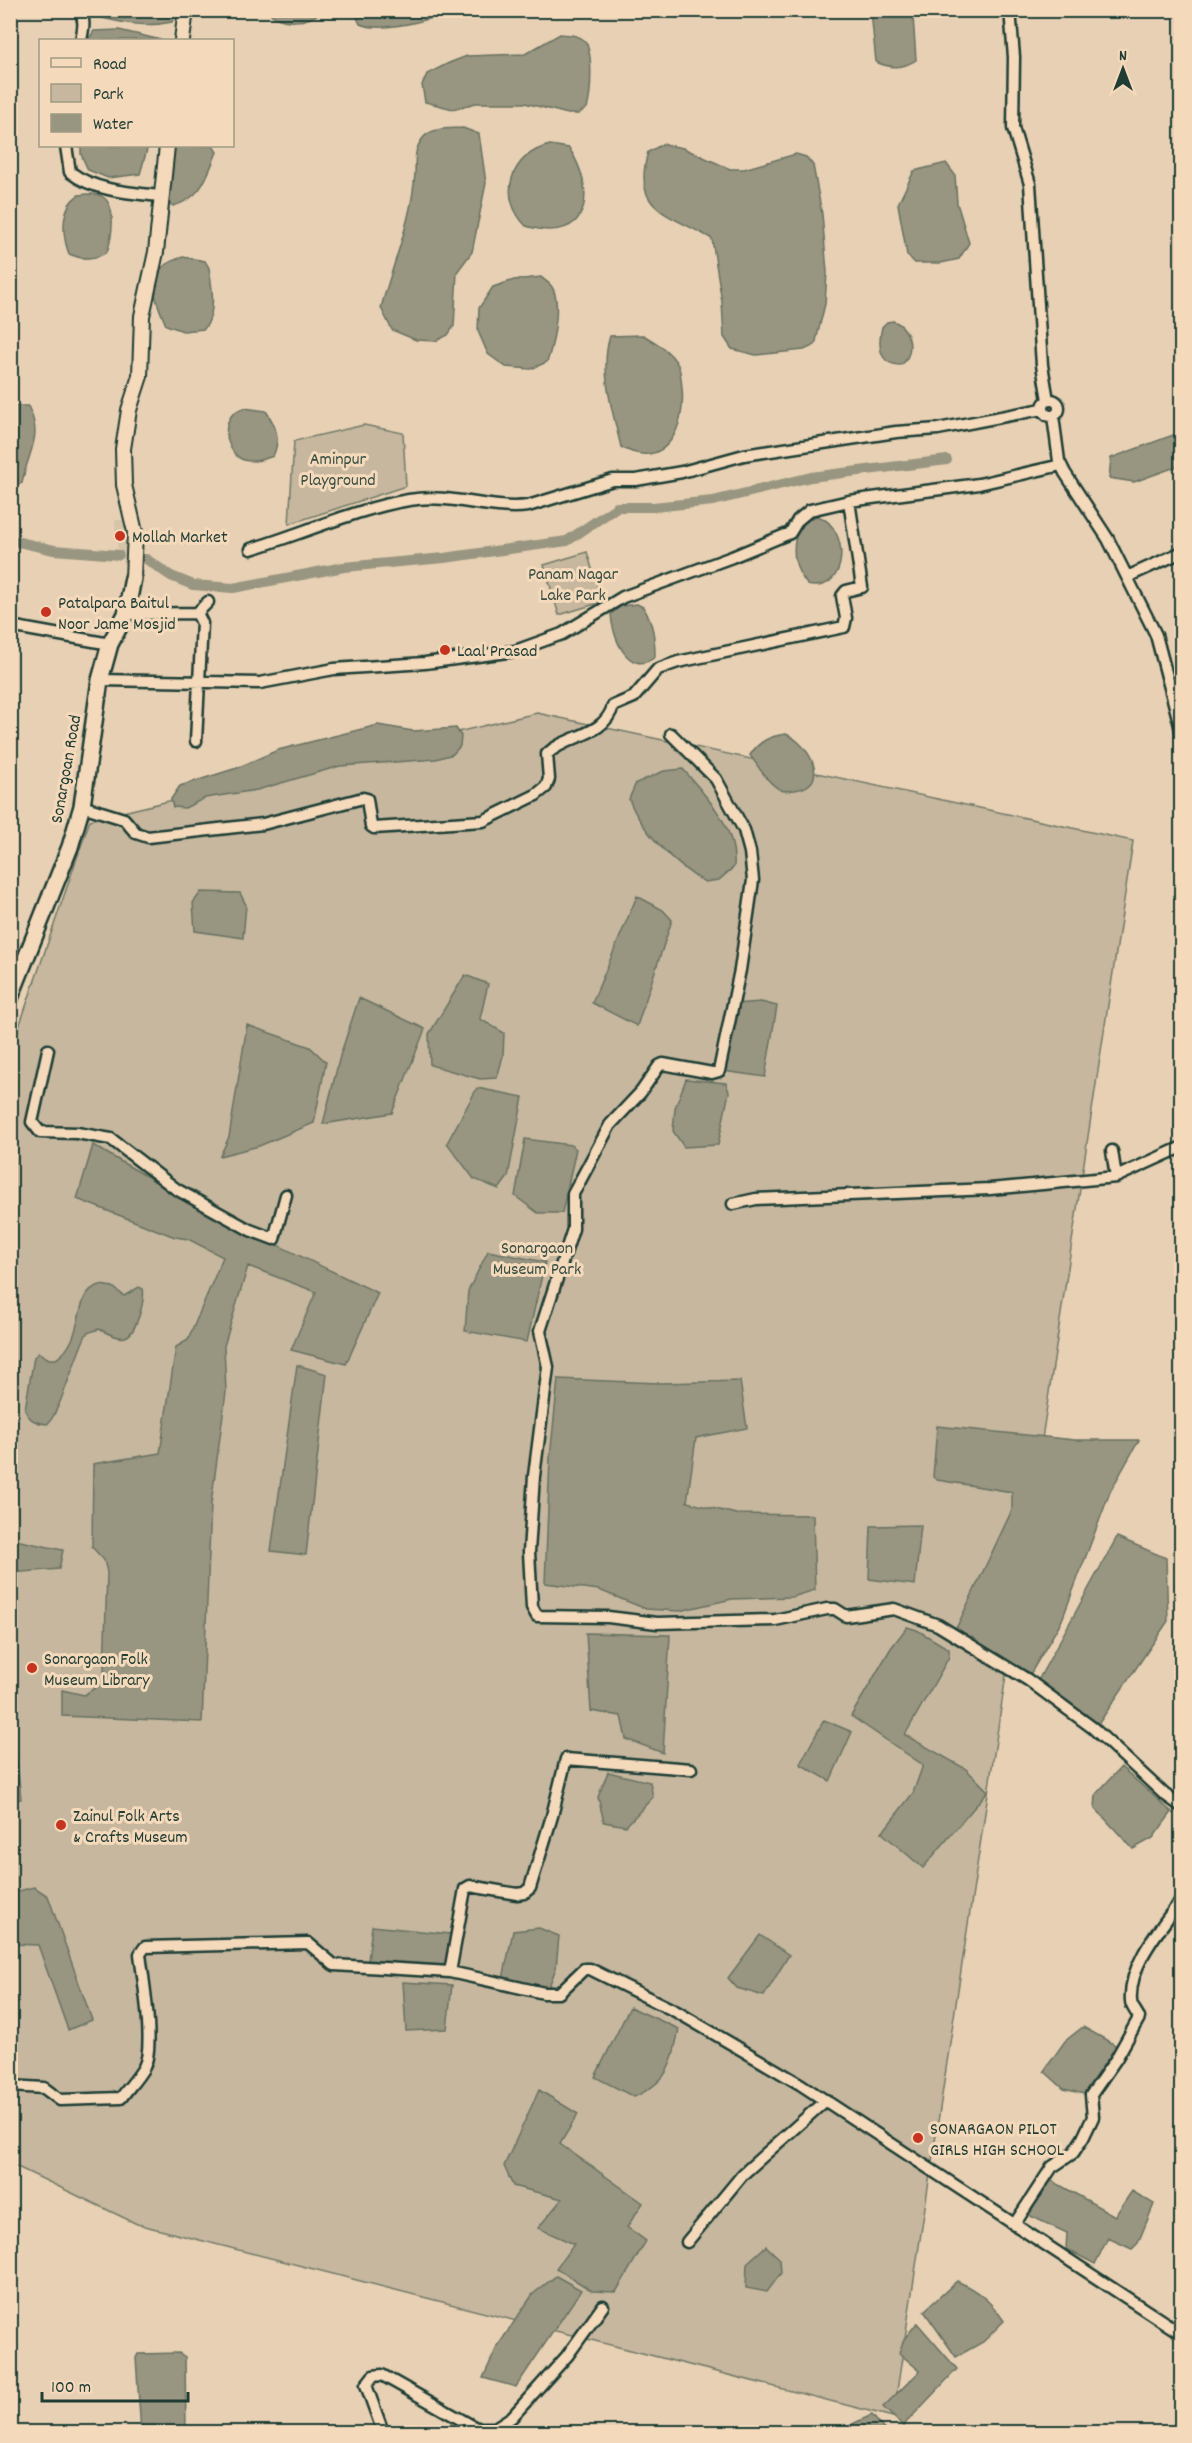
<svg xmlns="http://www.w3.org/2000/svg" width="1192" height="2443" font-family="Dekko,sans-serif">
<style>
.built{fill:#d6c4a8}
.green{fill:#c6b79e;stroke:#727a69;stroke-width:1.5}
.water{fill:#989580;stroke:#687262;stroke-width:1.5}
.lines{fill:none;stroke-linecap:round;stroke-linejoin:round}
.canal{stroke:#989580;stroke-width:10}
.minor-casing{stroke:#1f3d34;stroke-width:15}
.tertiary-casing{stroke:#1f3d34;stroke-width:18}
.secondary-casing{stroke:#1f3d34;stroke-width:20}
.minor{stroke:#f4d9bb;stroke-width:10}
.tertiary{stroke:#f4d9bb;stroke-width:14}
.secondary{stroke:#f4d9bb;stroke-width:15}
.poi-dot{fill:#c8321e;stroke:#f4d9bb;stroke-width:2}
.labels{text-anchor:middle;stroke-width:6;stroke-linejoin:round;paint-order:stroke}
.park-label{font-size:18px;fill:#384f44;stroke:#f4d9bb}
.poi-label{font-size:18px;fill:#1f3d34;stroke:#f4d9bb;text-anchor:start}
.street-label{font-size:18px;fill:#1f3d34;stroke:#f4d9bb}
</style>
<rect width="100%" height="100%" fill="#e7d0b3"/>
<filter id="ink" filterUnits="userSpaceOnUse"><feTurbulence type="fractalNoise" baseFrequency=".0167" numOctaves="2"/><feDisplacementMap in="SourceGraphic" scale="12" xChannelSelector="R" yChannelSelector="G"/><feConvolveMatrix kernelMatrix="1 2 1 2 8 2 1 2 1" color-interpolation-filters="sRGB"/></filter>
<g filter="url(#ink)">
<!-- built -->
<path class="built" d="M115,520H123L126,552L118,553Z"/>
<!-- green -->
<path class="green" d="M364,425L403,433L406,486L289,524L294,441Z
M587,552L602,602L559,615L544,565Z
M537,713L1133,841L893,2417L137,2224L11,2164V1050L90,820Z"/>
<!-- water -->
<path class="water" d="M94,11V10L177,11L172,22C145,28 121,23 95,16Z
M268,11H321C309,24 279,25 268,11Z
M354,11V10L458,11C433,18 383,34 360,24Z
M871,11H916L913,16L916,60C903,69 889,68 876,62Z
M119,30L161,40H88L94,31Z
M560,34C568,35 577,34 584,40C594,50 591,95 587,108L578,114H568L525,103H476L453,109L425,102L422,85L427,74L449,63L467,56L525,54Z
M463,128L479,134L486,183L472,252L457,272L454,326L448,335L436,341L416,340L392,330L381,308C393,263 412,220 415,173C416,158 413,151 423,138C432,127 450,129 463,128Z
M663,144L683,148L730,169H744L796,154L806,157L813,165L822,214L827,272L825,304L815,345L804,350L756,355L732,349L724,337L722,302L712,239C669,213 631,212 648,152Z
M550,145L569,148C597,191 591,245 526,226C497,197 510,154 550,145Z
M81,146H148L140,174L108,178L88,170L81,154Z
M169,146H213L217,152C206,178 202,198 173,206L162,198Z
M946,163L955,175L957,203L969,243L959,259L941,263H915L907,255L898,204L914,171Z
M79,195C86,194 97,193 103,197C117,206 112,238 107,252C95,260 83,260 69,254C62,235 60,206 79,195Z
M183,257L205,261L209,268C212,286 217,314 204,329L183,331L166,325C153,294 142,269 183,257Z
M541,277C544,280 550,283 552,287C562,303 553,345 547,362L531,369L506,367L488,354L478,331L479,308L493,287L514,280Z
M893,321C911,327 916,353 901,365C878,365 878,344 882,327L887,322Z
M643,335C657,343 670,351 678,365C681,371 681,381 682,388C686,427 666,472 621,447C613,412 599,372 610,336Z
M10,406H28C44,438 28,450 22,483L11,488Z
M244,408L266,411C276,426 281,439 273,456C264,459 253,463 244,460C228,455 221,428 232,415C235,411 240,410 244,408Z
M1181,432V465L1134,482L1109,478L1111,458Z
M818,516C851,528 849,595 807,585C805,580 801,577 799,572C790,551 793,520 818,516Z
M637,604L643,607C653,622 655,638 655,657C628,678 612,636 611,614L621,606Z
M378,725L413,731L456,728L461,736L460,746L453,754L436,759L340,766L257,790L205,798L185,808L173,807L171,799L180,786L237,768L278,750Z
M786,734C808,743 833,785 795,790C790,790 785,792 781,790C768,784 758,766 750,755C759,741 770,736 786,734Z
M683,769C707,798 737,826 734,867L719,880L705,882C676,867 640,829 629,799L636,783L664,771Z
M201,892L240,893L246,905L243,938L195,931L193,903Z
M637,896L663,910L672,920L637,1026L592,1003Z
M465,975L488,984L480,1019L504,1033L503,1056L497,1078L480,1079L430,1065L429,1034Z
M359,998L425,1029L392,1113L323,1124L340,1056Z
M761,1002L777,1006L765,1077L723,1071L734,1004Z
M247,1025L310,1047L326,1062L314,1123L259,1146L220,1156L229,1137Z
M686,1079L726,1083L729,1092L718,1145L684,1147L673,1131L675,1108Z
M477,1088L523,1097L508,1177L499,1189L474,1179L447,1143Z
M525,1139L571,1145L576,1149L562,1213H538L515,1196Z
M93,1145C185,1201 280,1247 378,1293L346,1364L291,1350L316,1292L248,1266L224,1346L226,1392L211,1504L202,1722L62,1716V1690L84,1695L101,1684L104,1673L107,1572L104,1560L92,1547L93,1464L160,1453L176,1347L188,1340L223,1257L188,1239L175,1237L77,1199Z
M488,1251L545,1262L527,1342L465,1331L468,1291Z
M100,1285L113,1287L124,1296L139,1287L143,1289C145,1297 142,1305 140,1313C131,1341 125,1343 99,1329L87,1333C77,1351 58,1418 47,1424C36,1423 28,1420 25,1409L34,1357L39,1353L49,1359H56C87,1339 71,1292 100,1285Z
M297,1365L327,1374L306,1555L271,1551Z
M558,1379L659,1383L740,1381L747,1428L696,1438L687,1502L736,1514L813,1515L815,1590L792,1597L732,1599L679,1611L646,1609L599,1590L545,1583L550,1458Z
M937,1426L1075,1440H1139L1110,1492L1062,1620L1028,1678L954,1633L1012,1510V1492L937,1480L933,1477Z
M921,1525L915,1585L869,1579L871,1526Z
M1117,1537L1166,1558L1168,1621L1097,1726L1036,1684Z
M11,1539L63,1550L59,1569L11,1573Z
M907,1627L917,1630L949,1649V1657L905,1735L966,1769L988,1791L923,1868L882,1833L913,1793L923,1765L851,1716L891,1648Z
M586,1633L670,1635L663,1753L626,1739L621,1716L591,1711Z
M824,1720L852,1732L830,1781L800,1764Z
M11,1730L16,1753L21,1799L10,1801Z
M1121,1767L1172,1812L1153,1838L1133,1849L1095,1808L1096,1794Z
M608,1772L650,1782L653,1797L626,1826L604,1822L598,1797Z
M34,1887L48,1896L92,2020L68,2030L38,1945L11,1944V1893Z
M372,1926L450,1934L448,1968L368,1961Z
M539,1928L559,1936L556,1968L548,1989L503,1979L513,1931Z
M760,1935L789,1955L764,1996L737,1988L728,1978Z
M403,1982L452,1985L447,2029L406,2031Z
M630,2007L679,2029C671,2065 670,2081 634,2097L595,2077Z
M1083,2027L1119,2047L1084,2094L1064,2089L1044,2071L1065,2041Z
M539,2090L578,2114L560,2144L643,2203L627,2227L646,2241L616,2292L592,2291L556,2268L574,2244L538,2228L562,2199L513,2186L504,2166Z
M1047,2178L1115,2216L1132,2191L1154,2204L1138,2243L1132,2249L1108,2238L1095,2264L1066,2249L1067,2233L1024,2213Z
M766,2246L780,2259L781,2273L767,2292L746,2288L747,2263Z
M556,2276L581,2290L516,2387L483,2378L497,2347L533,2294Z
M957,2281C978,2291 991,2301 1004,2321L983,2342L956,2357L924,2311Z
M917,2323L957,2369L903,2426L883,2407L920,2371L899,2353L904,2339Z
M179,2353L185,2357L186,2432H141L136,2358L138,2354Z
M872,2415L886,2432H835Z"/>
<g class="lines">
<!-- canal -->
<path class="canal" d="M10,540L54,550L119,555
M146,559L171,576L193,585L233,588L344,567L444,558L567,541L617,507H653L713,501L811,477L947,460"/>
<defs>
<path id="minor" d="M79,10C86,19 83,30 81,40
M1010,10L1014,57L1013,128L1030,184L1042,365L1048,400
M66,146L70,172C94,191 130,193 160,196
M1043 408a8 8 0 1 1 16 0a8 8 0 1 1-16 0Z
M1053,416L1059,461L1065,473L1108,539L1156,635L1182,733
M251,549C301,534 359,508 409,500C452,493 490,511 528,506L613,480H636L682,472L744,455L896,432L938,429L1042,409
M1129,576L1182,552
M126,614L197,613L208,602
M10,626L110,644
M100,680L260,683L334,669L425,663L515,651L562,634L623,597L732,557L790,533L798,520L810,510L849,501L979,484L1061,465
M671,734L716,779L744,830L750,852L753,880L740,970L719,1071L712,1073L663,1064L659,1066L641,1092L610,1125L573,1194V1229L540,1331L548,1367L534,1476L529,1552L532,1607L537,1616L608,1617L657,1623L775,1620L827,1609H835L846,1616L894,1609L938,1625L1028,1680L1093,1728L1164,1794L1182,1807
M196,741L202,623L197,613
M82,806L124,819L136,833L148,837L263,824L363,798L367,799L371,826L374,828L483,821L536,795L546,787L549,779L547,754C568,734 604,737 613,706L634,697L658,669L678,662L844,627L846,618L842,596L846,591L862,587L849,501
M48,1050L32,1122L40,1132L77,1133L111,1139L176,1189L250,1230L274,1239L286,1195
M1112,1151L1116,1177
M733,1204L756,1199L990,1189L1116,1177L1182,1147
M450,1972L465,1889L470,1886L517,1894L524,1893L530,1888L552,1816L566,1759L691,1769
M10,2086L44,2088L60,2100L121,2098C128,2088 138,2078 144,2067C155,2047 143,1979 140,1954L145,1947L308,1943L334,1965L450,1972L544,1993H559L584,1969H590L677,2012L800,2084L1182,2334
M1014,2225L1052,2167L1073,2153L1083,2138L1093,2117L1091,2095L1116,2059L1139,2018C1137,2012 1131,2007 1131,2001C1128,1964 1162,1927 1182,1899
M687,2242L743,2174L826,2100
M383,2432L366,2385L373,2376L382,2375L476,2428H495L512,2417L567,2356L603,2306"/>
<path id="tertiary" d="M182,40L186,10
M133,578L135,532L124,485L123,449L129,410L140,376L142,316L156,252L167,146"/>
<path id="secondary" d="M10,998L70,847L82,806L100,680L110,644L126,614L133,578"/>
</defs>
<!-- minor casing -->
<use href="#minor" class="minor-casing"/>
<!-- tertiary casing -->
<use href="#tertiary" class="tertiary-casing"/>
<!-- secondary casing -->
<use href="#secondary" class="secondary-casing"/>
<!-- minor -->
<use href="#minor" class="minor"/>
<!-- tertiary -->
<use href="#tertiary" class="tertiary"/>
<!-- secondary -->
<use href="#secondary" class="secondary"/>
</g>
</g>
<!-- markers -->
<g class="poi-dot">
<circle cx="120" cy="536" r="6"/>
<circle cx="46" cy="612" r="6"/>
<circle cx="445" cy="650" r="6"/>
<circle cx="32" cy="1668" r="6"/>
<circle cx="61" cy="1825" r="6"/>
<circle cx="918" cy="2138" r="6"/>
</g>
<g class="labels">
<!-- park labels -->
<g class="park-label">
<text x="338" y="464">Aminpur<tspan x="338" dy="21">Playground</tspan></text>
<text x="573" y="579">Panam Nagar<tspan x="573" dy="21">Lake Park</tspan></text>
<text x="537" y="1253">Sonargaon<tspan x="537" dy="21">Museum Park</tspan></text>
</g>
<!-- poi labels -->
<g class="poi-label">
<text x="132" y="542">Mollah Market</text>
<text x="58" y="608">Patalpara Baitul<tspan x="58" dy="21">Noor Jame Mosjid</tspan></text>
<text x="457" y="656">Laal Prasad</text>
<text x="44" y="1664">Sonargaon Folk<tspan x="44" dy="21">Museum Library</tspan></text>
<text x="73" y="1821">Zainul Folk Arts<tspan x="73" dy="21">&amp; Crafts Museum</tspan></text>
<text x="930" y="2134">SONARGAON PILOT<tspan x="930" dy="21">GIRLS HIGH SCHOOL</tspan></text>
</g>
<!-- street labels -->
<g class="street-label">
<text transform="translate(65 769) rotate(-80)" y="6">Sonargoan Road</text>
</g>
</g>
<!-- margin -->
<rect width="1192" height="2443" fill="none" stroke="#f4d9bb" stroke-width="36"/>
<rect x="18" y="18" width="1156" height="2407" fill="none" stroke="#1f3d34" stroke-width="2" filter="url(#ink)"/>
<!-- legend -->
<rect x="39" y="39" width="195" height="108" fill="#f4d9bb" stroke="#9f9b85" stroke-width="1.5"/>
<rect x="51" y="58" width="30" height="9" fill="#f4d9bb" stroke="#9f9b85" stroke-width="1.5"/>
<text x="93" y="69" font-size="18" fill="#1f3d34">Road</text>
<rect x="51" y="84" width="30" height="18" fill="#c6b79e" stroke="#9f9b85" stroke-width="1.5"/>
<text x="93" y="99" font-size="18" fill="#1f3d34">Park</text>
<rect x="51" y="114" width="30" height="18" fill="#989580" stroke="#9f9b85" stroke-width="1.5"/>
<text x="93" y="129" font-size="18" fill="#1f3d34">Water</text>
<!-- north arrow -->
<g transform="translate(1123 69)" stroke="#f4d9bb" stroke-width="4.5" paint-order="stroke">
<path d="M0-4.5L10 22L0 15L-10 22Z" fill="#1f3d34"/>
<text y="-9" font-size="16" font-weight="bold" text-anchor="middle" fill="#1f3d34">N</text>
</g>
<!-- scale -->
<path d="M42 2392v9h146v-9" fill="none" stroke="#1f3d34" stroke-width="3"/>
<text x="51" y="2392" font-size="18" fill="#1f3d34" stroke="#f4d9bb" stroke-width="4.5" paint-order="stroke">100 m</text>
</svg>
